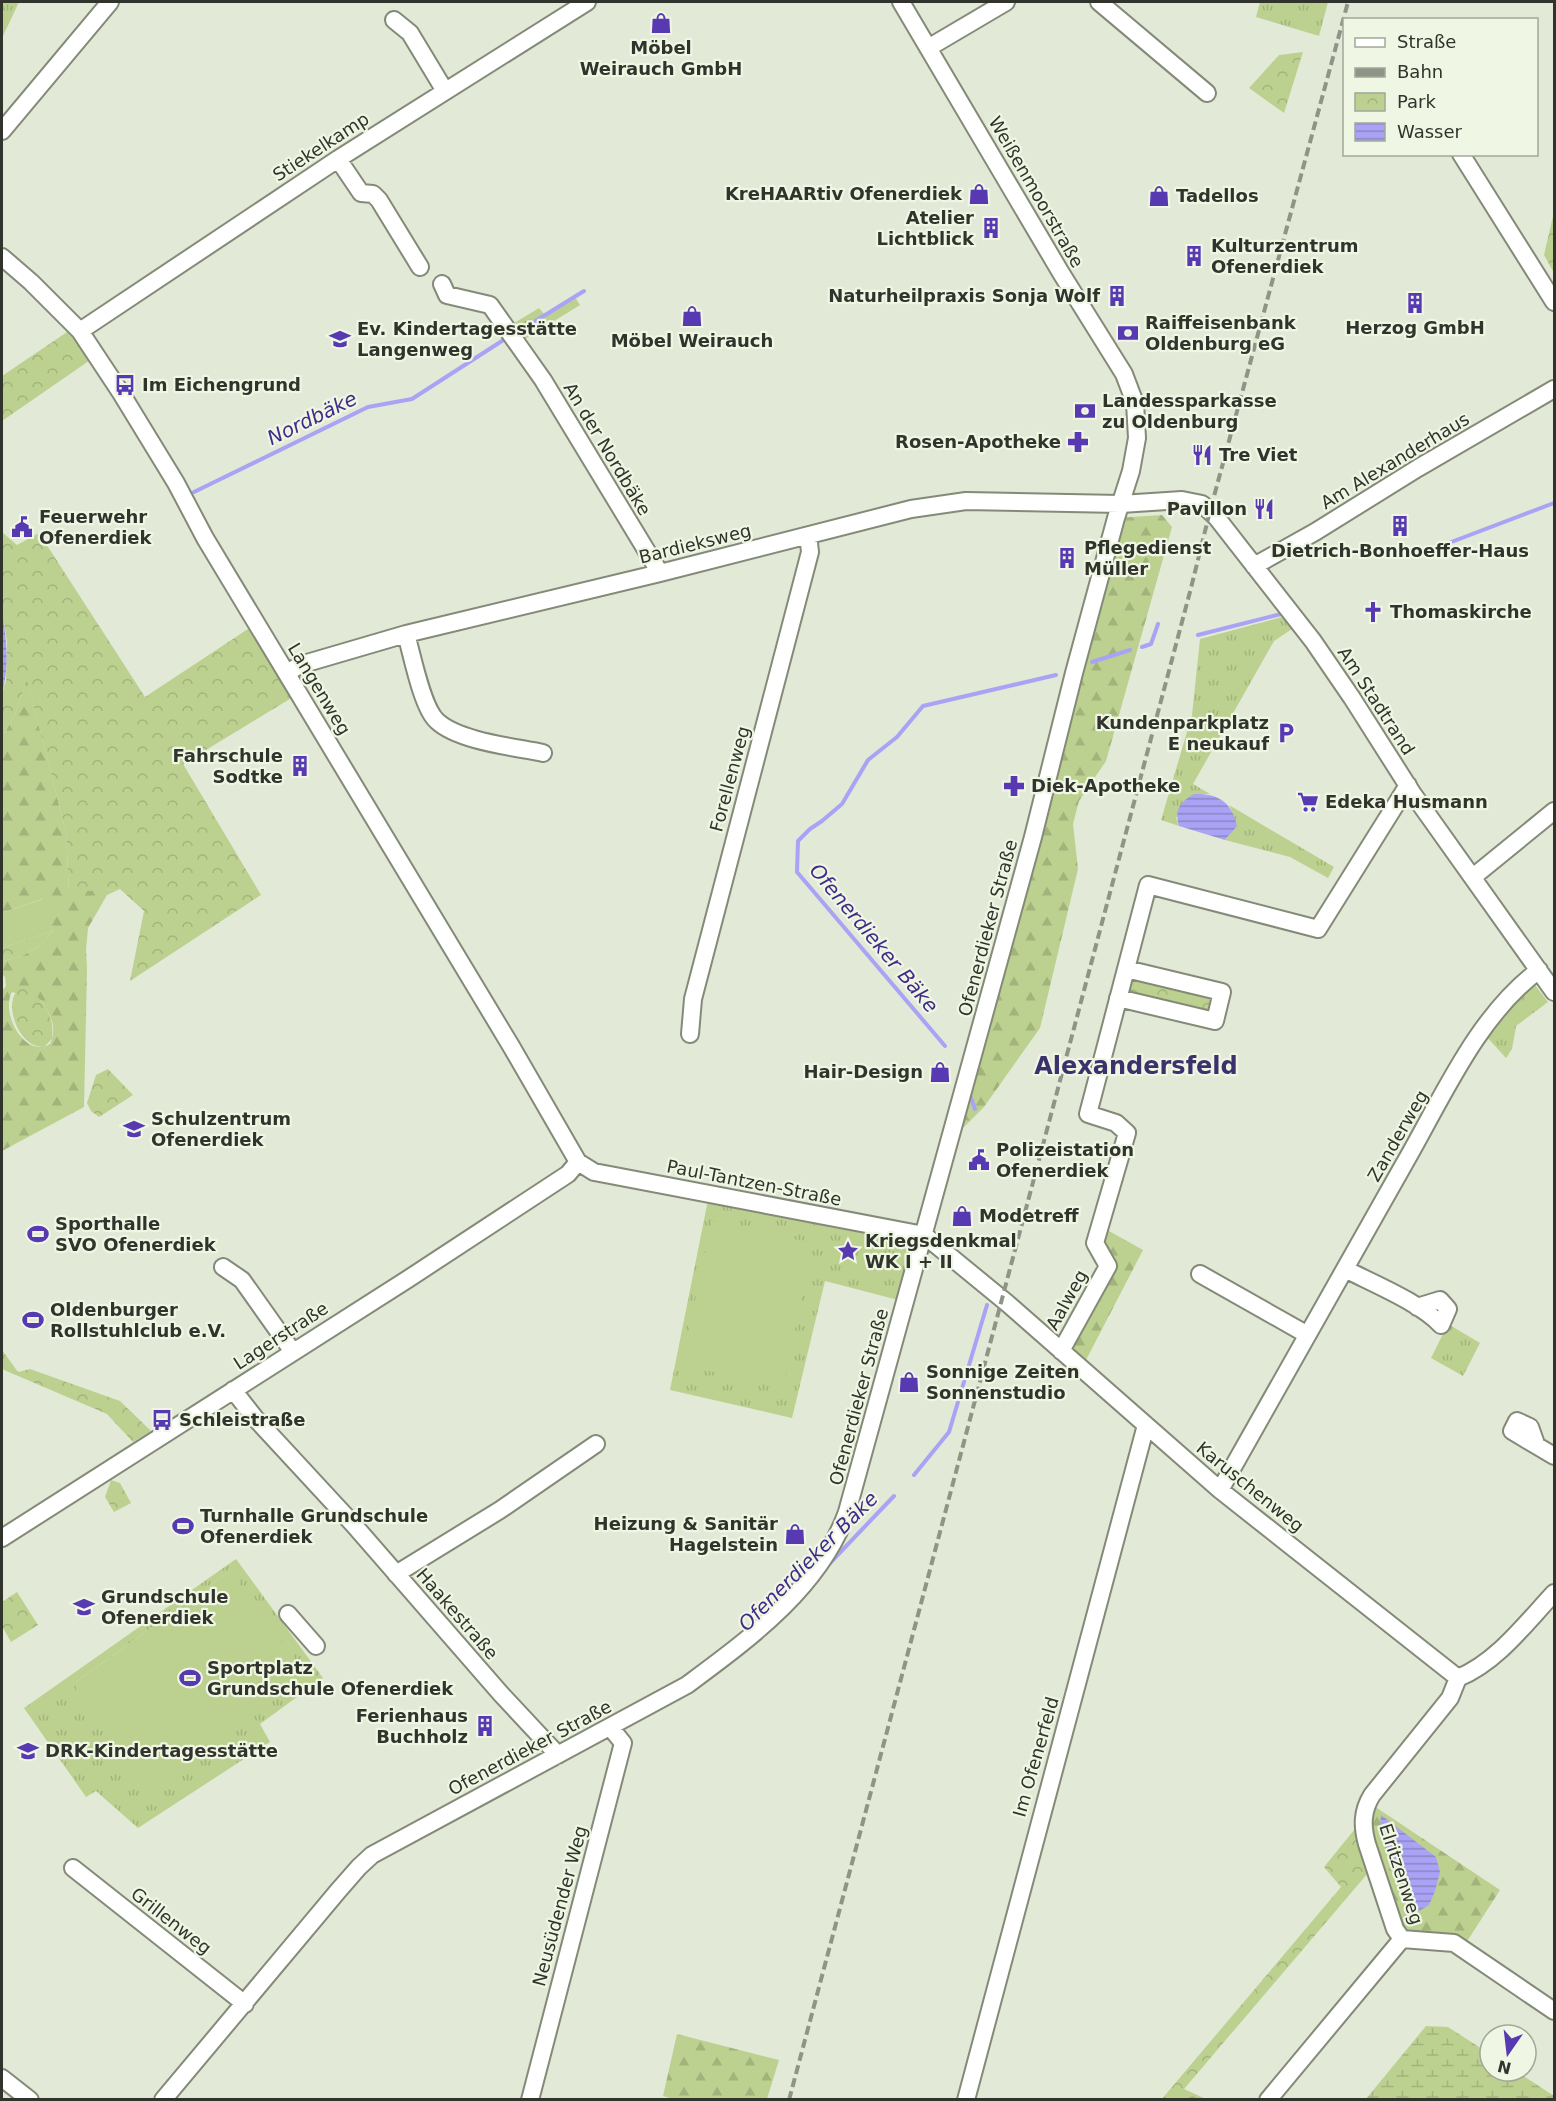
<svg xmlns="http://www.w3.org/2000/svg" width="1556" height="2101" font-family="'DejaVu Sans',sans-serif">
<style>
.grass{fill:url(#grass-tufts);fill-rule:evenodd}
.forest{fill:url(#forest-firs);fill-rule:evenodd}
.wetland{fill:url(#wetland-marsh)}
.park{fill:url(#park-crowns)}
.pitch{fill:#bcd18f}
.water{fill:url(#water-rules)}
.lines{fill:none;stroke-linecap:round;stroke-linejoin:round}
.stream{stroke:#aaa2f4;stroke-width:4}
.minor-casing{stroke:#848a78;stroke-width:20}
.minor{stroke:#fff;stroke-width:16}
.rail{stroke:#8f9486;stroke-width:4;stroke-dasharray:9 4.5;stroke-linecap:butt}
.labels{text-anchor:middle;stroke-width:4.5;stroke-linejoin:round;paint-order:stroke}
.poi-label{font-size:18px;font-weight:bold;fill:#31342c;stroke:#eff6e3;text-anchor:start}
.street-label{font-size:18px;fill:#31342c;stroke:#eff6e3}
.water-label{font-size:20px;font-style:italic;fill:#412b88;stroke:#eff6e3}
.district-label{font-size:24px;font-weight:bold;fill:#3b316c;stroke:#eff6e3}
</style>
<defs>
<pattern id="grass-tufts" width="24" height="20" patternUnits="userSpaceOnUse" patternTransform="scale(1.5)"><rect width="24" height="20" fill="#bcd18f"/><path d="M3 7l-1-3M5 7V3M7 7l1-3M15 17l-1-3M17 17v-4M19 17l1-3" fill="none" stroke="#a2b47c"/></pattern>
<pattern id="forest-firs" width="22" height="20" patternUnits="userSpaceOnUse" patternTransform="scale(1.5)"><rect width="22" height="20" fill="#bcd18f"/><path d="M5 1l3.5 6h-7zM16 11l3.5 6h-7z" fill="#a2b47c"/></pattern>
<pattern id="wetland-marsh" width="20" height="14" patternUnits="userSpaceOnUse" patternTransform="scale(1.5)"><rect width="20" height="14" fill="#bcd18f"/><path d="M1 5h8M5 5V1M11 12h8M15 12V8" fill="none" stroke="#a2b47c"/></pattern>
<pattern id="park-crowns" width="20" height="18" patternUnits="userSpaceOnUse" patternTransform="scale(1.5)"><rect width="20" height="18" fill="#bcd18f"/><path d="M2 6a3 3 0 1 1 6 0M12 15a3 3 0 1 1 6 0" fill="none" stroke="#a2b47c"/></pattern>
<pattern id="water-rules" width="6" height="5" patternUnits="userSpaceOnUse" patternTransform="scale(1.5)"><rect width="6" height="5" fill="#aaa2f4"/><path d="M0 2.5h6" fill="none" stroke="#8b85c6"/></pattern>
</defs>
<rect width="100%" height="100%" fill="#e2e9d6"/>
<!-- grass -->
<path class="grass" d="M2,2H19L2,38Z
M1260,2H1328L1319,36L1256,17Z
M575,297L580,305L517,344L506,328L539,308L545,315Z
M1282,617L1292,629L1274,641L1193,784L1210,794H1194L1176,818L1179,826L1161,820L1192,715L1200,639Z
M1229,805L1334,867L1328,878L1290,857L1225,840C1236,830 1236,818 1229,805Z
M1531,985H1535L1548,1002L1516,1026L1512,1049L1506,1058L1485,1035Z
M709,1195L924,1235L906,1302L825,1281L792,1418L670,1390Z
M1448,1324L1480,1343L1463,1376L1431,1358Z
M236,1559L323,1678L260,1724L270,1742L138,1828L96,1791L86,1797L24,1708ZM230,1571L76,1693V1682Z"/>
<!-- forest -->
<path class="forest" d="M1162,515L1172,527L1106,761L1079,801L1073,824L1078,869L1040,1028L984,1107L959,1132L1116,518Z
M27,679L66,832L69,891L120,889L107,895L88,928L86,950L87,968L84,1107L2,1151V991L6,986L5,977L2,974V961C23,958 40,948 53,931L42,899L2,913V738L15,714ZM12,992L41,1000C50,1013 58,1028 50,1044C25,1059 0,1013 12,992Z
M1100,1226L1143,1250L1085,1362L1069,1349L1108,1266Z
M1374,1806L1500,1890L1466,1943L1407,1933L1399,1926L1368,1835Z
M677,2034L779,2060L767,2099L677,2100L663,2096Z"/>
<!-- wetland -->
<path class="wetland" d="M1426,2026L1448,2027L1490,2054V2071H1516L1554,2096V2099H1366Z"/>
<!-- park -->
<path class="park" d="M1303,52L1284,113L1249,88L1279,55Z
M1554,212V273L1544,255Z
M76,326L96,356L2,421V376Z
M2,532L17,545L39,533L145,697L251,627L293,697L183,764L261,895L130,981L144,911L120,889L69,892L66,832L27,680L15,714L2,738V693L6,681L7,642L2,609Z
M53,931C40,948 23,958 2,961V948Z
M1126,969L1222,992L1215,1021L1118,998Z
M25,988C44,998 55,1017 52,1039L44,1047C14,1048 0,989 25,988Z
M108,1069L133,1095L99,1117L91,1111L87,1103L96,1075Z
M2,1350L18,1372L30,1369L120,1401L151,1431L133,1442L107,1414L4,1370L2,1367Z
M111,1480L120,1483L131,1503L114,1512L105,1497Z
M17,1592L38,1625L11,1642L2,1626V1602Z
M1363,1819L1374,1866L1184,2089L1206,2099L1161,2100L1341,1887L1324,1867Z"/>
<!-- pitch -->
<path class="pitch" d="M43,899L53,931L2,948V913Z
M712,1221L813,1243L783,1387L681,1365Z
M230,1571L305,1673L146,1789L76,1693V1682Z"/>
<!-- water -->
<path class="water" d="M2,609C6,637 10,665 2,693Z
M1194,794C1218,793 1232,802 1237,826L1225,840L1179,826C1174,810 1180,802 1194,794Z
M1381,1815L1436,1857L1440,1872L1435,1891L1429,1905L1419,1911L1412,1908C1400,1880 1377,1846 1381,1815Z"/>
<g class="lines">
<!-- stream -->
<path class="stream" d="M516,333L584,291
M194,492L368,407L412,399L505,339
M1433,549L1554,503
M1198,635L1281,614
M1142,647L1151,644L1158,624
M1092,662L1130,650
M945,1046L797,872L798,841L810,829L822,821L842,804L868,760L897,737L923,706L1056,675
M969,1093L975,1109
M914,1475L949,1432L987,1305
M830,1563L894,1496"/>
<defs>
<path id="minor" d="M1099,2L1207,93
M394,20L410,33L445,91
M928,48L1006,2
M2,131L110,2
M1461,154L1554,302
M338,159L361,193L373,194L379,200L420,267
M2,257L31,282L80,331L121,393L176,483L205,538L511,1046L578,1162
M442,284L447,295L490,305L543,380L660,573
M80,331L338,159L587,2
M1254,566L1315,532L1418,468L1554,389
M406,634C412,654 422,708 437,721C458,741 514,747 543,753
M287,673L300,665L406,634L660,573L911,509L966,501L1121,504L1182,500L1202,504L1217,518L1313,641L1352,698L1413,794L1554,992
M1473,877L1554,811
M1118,998L1215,1021L1222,992L1126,969
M690,1034L693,999L810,552L809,543L805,536
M578,1162L594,1172L610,1175L924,1235
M924,1235L1007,1303L1220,1490L1458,1678C1497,1662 1526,1623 1554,1593
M223,1267L242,1280L293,1352
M1345,1269C1372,1283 1421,1303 1441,1325L1448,1309L1440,1300L1417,1307
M1200,1274L1306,1334
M1061,1351L1108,1266L1095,1243L1127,1133L1116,1123L1088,1114L1148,885L1318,929L1408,785
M233,1390L255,1418L353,1524L501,1694L558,1755
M1536,1444L1530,1427L1517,1421L1512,1431L1554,1456
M1220,1490C1280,1382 1341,1274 1403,1166C1442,1099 1476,1017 1539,970
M2,1538L408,1279L568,1174L578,1162
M396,1574L500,1510L596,1444
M288,1614L316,1646
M73,1868L245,2004
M1402,1939L1454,1943L1554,2011
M2,2078L30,2100
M163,2100L338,1891L359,1867L372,1855L687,1685C749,1639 820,1588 847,1512L1033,837L1074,673L1116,518L1131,471L1137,438L1135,403L1124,374L1061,273L901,2
M530,2100L623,1743L610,1727
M966,2100L1146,1425
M1268,2100L1402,1939L1395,1929L1367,1844C1362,1826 1362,1811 1372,1795L1450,1698L1458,1678"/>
</defs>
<!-- minor casing -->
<use href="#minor" class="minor-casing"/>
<!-- minor -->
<use href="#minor" class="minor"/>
<!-- rail -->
<path class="rail" d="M789,2100L1191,588L1210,511L1348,2"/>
</g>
<!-- icons -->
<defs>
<symbol id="shop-bare" viewBox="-9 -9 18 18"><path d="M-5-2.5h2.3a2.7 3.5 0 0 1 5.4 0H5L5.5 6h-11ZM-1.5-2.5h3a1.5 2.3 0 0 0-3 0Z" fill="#573ab2" stroke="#eff6e3" stroke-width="2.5" paint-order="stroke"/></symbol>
<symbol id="building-bare" viewBox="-9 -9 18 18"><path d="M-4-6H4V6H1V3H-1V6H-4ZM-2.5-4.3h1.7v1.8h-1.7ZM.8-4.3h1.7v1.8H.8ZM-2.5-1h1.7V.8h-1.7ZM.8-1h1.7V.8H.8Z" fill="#573ab2" stroke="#eff6e3" stroke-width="2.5" paint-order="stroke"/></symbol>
<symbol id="bank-bare" viewBox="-9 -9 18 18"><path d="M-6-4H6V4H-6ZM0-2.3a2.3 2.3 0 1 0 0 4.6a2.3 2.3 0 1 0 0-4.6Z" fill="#573ab2" stroke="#eff6e3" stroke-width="2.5" paint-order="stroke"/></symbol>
<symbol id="school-bare" viewBox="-9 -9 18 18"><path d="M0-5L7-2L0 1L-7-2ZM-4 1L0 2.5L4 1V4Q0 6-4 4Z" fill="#573ab2" stroke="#eff6e3" stroke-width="2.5" paint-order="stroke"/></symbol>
<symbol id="bus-bare" viewBox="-9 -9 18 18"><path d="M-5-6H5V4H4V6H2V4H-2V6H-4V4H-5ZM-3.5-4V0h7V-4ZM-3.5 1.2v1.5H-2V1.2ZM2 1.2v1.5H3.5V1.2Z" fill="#573ab2" stroke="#eff6e3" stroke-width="2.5" paint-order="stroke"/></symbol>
<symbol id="pharmacy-bare" viewBox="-9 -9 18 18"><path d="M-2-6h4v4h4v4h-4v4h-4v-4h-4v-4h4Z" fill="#573ab2" stroke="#eff6e3" stroke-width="2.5" paint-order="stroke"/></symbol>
<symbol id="restaurant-bare" viewBox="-9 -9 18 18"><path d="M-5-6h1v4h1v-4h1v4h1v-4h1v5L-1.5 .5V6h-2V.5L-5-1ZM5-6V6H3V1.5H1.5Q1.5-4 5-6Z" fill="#573ab2" stroke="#eff6e3" stroke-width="2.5" paint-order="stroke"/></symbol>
<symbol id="civic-bare" viewBox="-9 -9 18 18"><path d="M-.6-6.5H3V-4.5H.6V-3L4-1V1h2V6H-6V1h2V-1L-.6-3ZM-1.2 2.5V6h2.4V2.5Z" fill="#573ab2" stroke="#eff6e3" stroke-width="2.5" paint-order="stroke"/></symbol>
<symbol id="church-bare" viewBox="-9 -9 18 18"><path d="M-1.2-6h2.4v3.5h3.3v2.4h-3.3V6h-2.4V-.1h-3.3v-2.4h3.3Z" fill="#573ab2" stroke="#eff6e3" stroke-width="2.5" paint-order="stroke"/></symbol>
<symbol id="parking-bare" viewBox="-9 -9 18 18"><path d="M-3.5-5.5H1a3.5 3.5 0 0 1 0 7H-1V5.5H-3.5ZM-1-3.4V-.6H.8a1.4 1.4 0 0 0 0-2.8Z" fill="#573ab2" stroke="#eff6e3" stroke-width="2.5" paint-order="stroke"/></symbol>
<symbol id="supermarket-bare" viewBox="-9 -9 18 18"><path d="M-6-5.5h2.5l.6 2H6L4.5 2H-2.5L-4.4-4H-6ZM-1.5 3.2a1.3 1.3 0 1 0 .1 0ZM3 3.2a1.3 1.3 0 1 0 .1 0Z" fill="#573ab2" stroke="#eff6e3" stroke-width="2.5" paint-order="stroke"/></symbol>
<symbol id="stadium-bare" viewBox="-9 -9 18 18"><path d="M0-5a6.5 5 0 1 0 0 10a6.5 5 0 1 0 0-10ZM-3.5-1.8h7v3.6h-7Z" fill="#573ab2" stroke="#eff6e3" stroke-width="2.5" paint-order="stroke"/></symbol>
<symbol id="sight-bare" viewBox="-9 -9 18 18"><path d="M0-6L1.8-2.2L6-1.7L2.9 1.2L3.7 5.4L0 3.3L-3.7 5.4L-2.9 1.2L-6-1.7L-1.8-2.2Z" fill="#573ab2" stroke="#eff6e3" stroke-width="2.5" paint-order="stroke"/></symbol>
</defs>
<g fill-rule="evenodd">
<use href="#shop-bare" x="646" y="8" width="30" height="30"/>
<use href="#shop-bare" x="964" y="179" width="30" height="30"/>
<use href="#shop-bare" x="1144" y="181" width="30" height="30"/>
<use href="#building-bare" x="976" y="213" width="30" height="30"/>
<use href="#building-bare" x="1179" y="241" width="30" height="30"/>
<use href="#building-bare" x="1102" y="281" width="30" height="30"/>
<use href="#building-bare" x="1400" y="288" width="30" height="30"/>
<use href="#shop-bare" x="677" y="301" width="30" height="30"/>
<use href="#bank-bare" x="1113" y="318" width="30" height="30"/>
<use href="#school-bare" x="325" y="324" width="30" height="30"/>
<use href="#bus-bare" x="110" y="370" width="30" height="30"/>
<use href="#bank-bare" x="1070" y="396" width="30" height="30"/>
<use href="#pharmacy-bare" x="1063" y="427" width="30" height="30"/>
<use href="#restaurant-bare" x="1187" y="440" width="30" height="30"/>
<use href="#restaurant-bare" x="1249" y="494" width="30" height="30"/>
<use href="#building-bare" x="1385" y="511" width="30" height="30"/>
<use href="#civic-bare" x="7" y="512" width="30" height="30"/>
<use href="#building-bare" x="1052" y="543" width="30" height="30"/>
<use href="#church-bare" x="1358" y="597" width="30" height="30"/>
<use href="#parking-bare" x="1271" y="718" width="30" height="30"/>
<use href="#building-bare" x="285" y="751" width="30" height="30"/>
<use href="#pharmacy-bare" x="999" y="771" width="30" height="30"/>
<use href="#supermarket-bare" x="1293" y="787" width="30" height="30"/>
<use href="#shop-bare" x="925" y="1057" width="30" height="30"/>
<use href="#school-bare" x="119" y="1114" width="30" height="30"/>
<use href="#civic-bare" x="964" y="1145" width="30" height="30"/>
<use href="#shop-bare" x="947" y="1201" width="30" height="30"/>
<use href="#stadium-bare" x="23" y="1219" width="30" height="30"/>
<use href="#sight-bare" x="833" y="1236" width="30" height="30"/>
<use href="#stadium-bare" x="18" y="1305" width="30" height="30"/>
<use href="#shop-bare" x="894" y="1367" width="30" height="30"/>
<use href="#bus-bare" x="147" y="1405" width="30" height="30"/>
<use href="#stadium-bare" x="168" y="1511" width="30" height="30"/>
<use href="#shop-bare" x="780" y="1519" width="30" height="30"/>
<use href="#school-bare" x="69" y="1592" width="30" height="30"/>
<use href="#stadium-bare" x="175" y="1663" width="30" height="30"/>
<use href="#building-bare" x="470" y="1711" width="30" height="30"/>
<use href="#school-bare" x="13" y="1736" width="30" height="30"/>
</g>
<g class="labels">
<!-- poi labels -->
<g class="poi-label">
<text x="661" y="54" text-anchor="middle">Möbel<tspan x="661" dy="21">Weirauch GmbH</tspan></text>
<text x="962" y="200" text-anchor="end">KreHAARtiv Ofenerdiek</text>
<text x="1176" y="202">Tadellos</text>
<text x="974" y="224" text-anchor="end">Atelier<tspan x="974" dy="21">Lichtblick</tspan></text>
<text x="1211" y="252">Kulturzentrum<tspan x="1211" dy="21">Ofenerdiek</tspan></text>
<text x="1100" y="302" text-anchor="end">Naturheilpraxis Sonja Wolf</text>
<text x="1145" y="329">Raiffeisenbank<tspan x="1145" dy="21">Oldenburg eG</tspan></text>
<text x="1415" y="334" text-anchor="middle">Herzog GmbH</text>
<text x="357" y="335">Ev. Kindertagesstätte<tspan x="357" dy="21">Langenweg</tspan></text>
<text x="692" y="347" text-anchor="middle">Möbel Weirauch</text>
<text x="142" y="391">Im Eichengrund</text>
<text x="1102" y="407">Landessparkasse<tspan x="1102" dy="21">zu Oldenburg</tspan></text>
<text x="1061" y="448" text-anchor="end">Rosen-Apotheke</text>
<text x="1219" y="461">Tre Viet</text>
<text x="1247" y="515" text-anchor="end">Pavillon</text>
<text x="39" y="523">Feuerwehr<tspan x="39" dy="21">Ofenerdiek</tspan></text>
<text x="1084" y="554">Pflegedienst<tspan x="1084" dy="21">Müller</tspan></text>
<text x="1400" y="557" text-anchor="middle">Dietrich-Bonhoeffer-Haus</text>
<text x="1390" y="618">Thomaskirche</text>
<text x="1269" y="729" text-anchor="end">Kundenparkplatz<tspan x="1269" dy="21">E neukauf</tspan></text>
<text x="283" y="762" text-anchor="end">Fahrschule<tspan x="283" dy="21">Sodtke</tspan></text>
<text x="1031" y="792">Diek-Apotheke</text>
<text x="1325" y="808">Edeka Husmann</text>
<text x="923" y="1078" text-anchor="end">Hair-Design</text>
<text x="151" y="1125">Schulzentrum<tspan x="151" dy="21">Ofenerdiek</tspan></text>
<text x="996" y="1156">Polizeistation<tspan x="996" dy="21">Ofenerdiek</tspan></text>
<text x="979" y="1222">Modetreff</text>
<text x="55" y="1230">Sporthalle<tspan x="55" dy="21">SVO Ofenerdiek</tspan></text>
<text x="865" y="1247">Kriegsdenkmal<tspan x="865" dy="21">WK I + II</tspan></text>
<text x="50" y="1316">Oldenburger<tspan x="50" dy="21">Rollstuhlclub e.V.</tspan></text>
<text x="926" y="1378">Sonnige Zeiten<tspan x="926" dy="21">Sonnenstudio</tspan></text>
<text x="179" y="1426">Schleistraße</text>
<text x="200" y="1522">Turnhalle Grundschule<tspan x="200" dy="21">Ofenerdiek</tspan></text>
<text x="778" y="1530" text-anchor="end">Heizung &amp; Sanitär<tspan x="778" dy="21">Hagelstein</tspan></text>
<text x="101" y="1603">Grundschule<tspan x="101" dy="21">Ofenerdiek</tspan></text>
<text x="207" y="1674">Sportplatz<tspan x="207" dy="21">Grundschule Ofenerdiek</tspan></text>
<text x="468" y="1722" text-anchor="end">Ferienhaus<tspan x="468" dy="21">Buchholz</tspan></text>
<text x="45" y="1757">DRK-Kindertagesstätte</text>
</g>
<!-- street labels -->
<g class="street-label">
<text transform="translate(321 147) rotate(-33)" y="6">Stiekelkamp</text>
<text transform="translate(1036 192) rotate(60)" y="6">Weißenmoorstraße</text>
<text transform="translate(607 449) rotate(59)" y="6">An der Nordbäke</text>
<text transform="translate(1395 461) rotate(-31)" y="6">Am Alexanderhaus</text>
<text transform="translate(695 544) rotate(-14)" y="6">Bardieksweg</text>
<text transform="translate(319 689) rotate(59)" y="6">Langenweg</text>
<text transform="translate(1376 701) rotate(57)" y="6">Am Stadtrand</text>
<text transform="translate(730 779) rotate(-75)" y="6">Forellenweg</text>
<text transform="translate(988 928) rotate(-75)" y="6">Ofenerdieker Straße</text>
<text transform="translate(1398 1136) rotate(-60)" y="6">Zanderweg</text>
<text transform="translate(754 1183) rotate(11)" y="6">Paul-Tantzen-Straße</text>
<text transform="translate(1067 1300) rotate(-61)" y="6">Aalweg</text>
<text transform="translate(281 1336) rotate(-33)" y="6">Lagerstraße</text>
<text transform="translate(859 1397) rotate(-75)" y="6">Ofenerdieker Straße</text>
<text transform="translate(1250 1487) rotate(39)" y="6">Karuschenweg</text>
<text transform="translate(457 1614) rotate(49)" y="6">Haakestraße</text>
<text transform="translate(530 1748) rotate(-28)" y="6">Ofenerdieker Straße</text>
<text transform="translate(1036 1757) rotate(-74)" y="6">Im Ofenerfeld</text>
<text transform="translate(1401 1874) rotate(72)" y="6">Elritzenweg</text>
<text transform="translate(560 1906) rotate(-75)" y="6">Neusüdender Weg</text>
<text transform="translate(171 1921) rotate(38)" y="6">Grillenweg</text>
</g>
<!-- water labels -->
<g class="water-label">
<text transform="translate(312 418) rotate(-26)" y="7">Nordbäke</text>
<text transform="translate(874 938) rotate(50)" y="7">Ofenerdieker Bäke</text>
<text transform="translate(808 1561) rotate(-45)" y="7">Ofenerdieker Bäke</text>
</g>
<!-- district labels -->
<g class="district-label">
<text x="1136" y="1074">Alexandersfeld</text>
</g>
</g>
<!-- border -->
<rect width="1556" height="2101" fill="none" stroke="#31342c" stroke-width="6"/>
<!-- legend -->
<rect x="1343" y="18" width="195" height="138" fill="#eff6e3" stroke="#a3a89a" stroke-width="1.5"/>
<rect x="1355" y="38" width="30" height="9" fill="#ffffff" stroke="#a3a89a" stroke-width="1.5"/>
<text x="1397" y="48" font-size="18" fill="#31342c">Straße</text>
<rect x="1355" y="68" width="30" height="9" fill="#8f9486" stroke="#a3a89a" stroke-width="1.5"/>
<text x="1397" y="78" font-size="18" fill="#31342c">Bahn</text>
<rect x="1355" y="93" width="30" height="18" fill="url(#park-crowns)" stroke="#a3a89a" stroke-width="1.5"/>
<text x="1397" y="108" font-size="18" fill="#31342c">Park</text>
<rect x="1355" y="123" width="30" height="18" fill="url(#water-rules)" stroke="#a3a89a" stroke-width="1.5"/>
<text x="1397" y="138" font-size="18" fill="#31342c">Wasser</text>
<!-- north arrow -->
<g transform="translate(1508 2053) rotate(194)"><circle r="28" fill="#eff6e3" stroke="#a3a89a" stroke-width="1.5"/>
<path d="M0-4.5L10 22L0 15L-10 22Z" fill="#573ab2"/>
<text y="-9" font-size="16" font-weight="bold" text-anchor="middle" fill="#31342c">N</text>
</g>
</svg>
